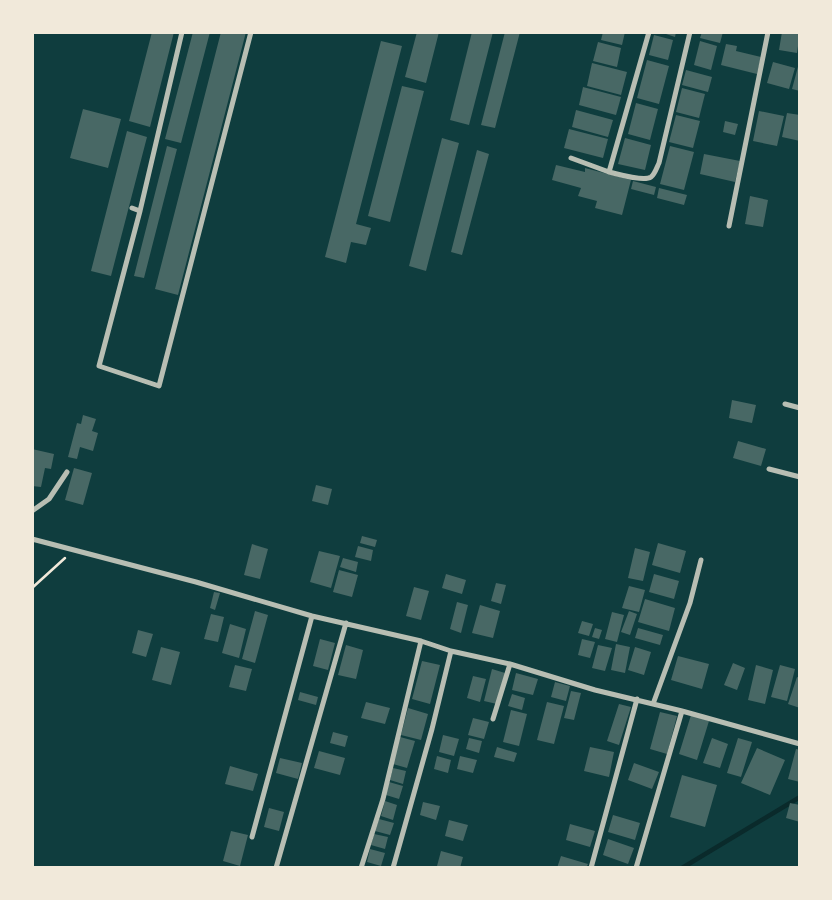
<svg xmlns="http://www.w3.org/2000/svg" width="832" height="900" font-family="'PT Sans',sans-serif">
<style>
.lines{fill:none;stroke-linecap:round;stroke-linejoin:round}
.stream{stroke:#0a2a2b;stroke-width:4.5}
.building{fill:#486865}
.path{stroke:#f1e9da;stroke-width:2.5}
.minor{stroke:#b8beb3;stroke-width:5}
</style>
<rect width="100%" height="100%" fill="#0f3d3e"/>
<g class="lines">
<!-- stream -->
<path class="stream" d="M682,868L800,797"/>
</g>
<!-- building -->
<path class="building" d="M152,32H174L150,127L129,121Z
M193,32H210L181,143L165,139Z
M221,32H246L178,295L155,289Z
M417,32H439L426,83L405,77Z
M472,32H493L469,125L450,120Z
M505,32H520L495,128L481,125Z
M603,32H625L622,45L601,40Z
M660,32H676L675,37Z
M702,32H723L720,43L700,38Z
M782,32H800L797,53L779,50Z
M654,35L673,40L668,60L649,55Z
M381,41L402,46L356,224L371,228L366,245L351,242L346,263L325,257Z
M700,41L717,46L711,70L694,65Z
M598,42L621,48L617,67L593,61Z
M726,44L737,46L736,51L761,57L757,74L721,65Z
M647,60L669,66L659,104L637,98Z
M773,62L795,68L789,89L767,83Z
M592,63L627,72L621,95L587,86Z
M799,63H800V91L792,89Z
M686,70L712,77L708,92L682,85Z
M402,86L424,91L390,222L368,216Z
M583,87L621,97L616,115L579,105Z
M682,88L705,94L699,118L676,112Z
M636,103L658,109L650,140L628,134Z
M83,109L121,119L108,168L70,158Z
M576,110L613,120L608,137L572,127Z
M759,111L784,116L777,146L753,141Z
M787,113L800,115V141L782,137Z
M676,115L700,121L693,148L669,142Z
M725,121L738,124L735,135L723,132Z
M569,129L608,139L603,158L564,148Z
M127,131L147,137L111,276L91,271Z
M442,138L459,143L426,271L409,266Z
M625,138L651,145L645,170L618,164Z
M167,146L177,149L144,278L134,276Z
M670,146L694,152L684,190L660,184Z
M477,150L489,154L462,255L451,252Z
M704,154L740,161L735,182L700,174Z
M556,165L585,172V168L631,180L622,215L595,208L597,201L578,196L581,188L552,180Z
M633,181L656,187L654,195L631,189Z
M659,188L687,195L684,205L657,198Z
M750,196L768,200L763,227L745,224Z
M732,400L756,405L752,423L729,418Z
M83,415L96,419L92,431L98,433L93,451L80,447L77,459L68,457L77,423L81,424Z
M738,441L766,449L761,466L733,458Z
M32,449L54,454L51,469L45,468L41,487L32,486Z
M74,468L92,473L83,505L65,500Z
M316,485L332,489L328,505L312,501Z
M362,536L377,540L375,547L360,543Z
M658,543L686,551L680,573L652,565Z
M252,544L268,549L260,579L244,575Z
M358,546L373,550L371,561L355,557Z
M635,548L650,552L643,581L628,578Z
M319,551L340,556L331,588L310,582Z
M343,558L358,562L356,572L340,567Z
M339,570L358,575L352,597L333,592Z
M446,574L466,580L462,594L442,588Z
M654,574L679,581L674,599L649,592Z
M496,583L506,585L501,604L491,601Z
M629,586L645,590L639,612L622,608Z
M414,587L429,591L421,620L406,616Z
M214,592L220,593L215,610L210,608Z
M645,599L675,608L669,631L638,622Z
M457,602L468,605L461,633L450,629Z
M480,605L500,611L493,638L472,633Z
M255,611L268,615L255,663L242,659Z
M629,611L637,614L630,635L621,632Z
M612,612L624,615L617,642L605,639Z
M211,614L224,617L218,642L204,639Z
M582,621L593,624L589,636L578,633Z
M230,624L246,629L239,658L222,653Z
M595,628L602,630L599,639L592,637Z
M638,628L663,635L660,645L635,638Z
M138,630L153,634L146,657L132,653Z
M320,639L335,643L328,670L313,666Z
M582,639L595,642L590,658L578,655Z
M616,644L630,647L625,673L611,670Z
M346,645L363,650L356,679L338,675Z
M598,645L612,648L605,671L592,668Z
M161,647L180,652L171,685L152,680Z
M635,647L651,652L644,675L628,670Z
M678,656L709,664L702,689L671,680Z
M422,661L440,665L430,704L412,699Z
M733,663L745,668L737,690L724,685Z
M235,665L252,669L246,691L229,687Z
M756,665L773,670L765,704L748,700Z
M780,665L795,669L787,701L771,697Z
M492,669L505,673L497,704L484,701Z
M516,673L538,679L533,695L512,690Z
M473,676L486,679L480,702L467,698Z
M797,677L800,678V708L788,704Z
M555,682L570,686L566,701L551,697Z
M571,691L581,693L574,720L564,718Z
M300,692L318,697L316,705L298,700Z
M512,694L525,698L522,710L508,706Z
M366,702L390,708L385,724L361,718Z
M547,702L564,706L554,744L537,740Z
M619,704L631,707L619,745L607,741Z
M408,708L428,714L421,740L401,735Z
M511,710L527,714L519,746L503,742Z
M660,712L677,716L667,754L650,749Z
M691,715L709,721L697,760L679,754Z
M473,718L489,722L484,739L468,735Z
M333,732L348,736L345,747L330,743Z
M443,735L459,739L454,756L439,752Z
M400,737L415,741L407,768L393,764Z
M469,738L482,741L479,753L466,749Z
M712,738L728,744L720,768L703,763Z
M738,738L752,742L741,777L727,773Z
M497,747L517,753L514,762L494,757Z
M590,747L614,752L609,777L584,771Z
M757,748L785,760L770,795L741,783Z
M796,749L800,750V782L788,779Z
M319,751L345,758L340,775L314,768Z
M437,756L451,760L448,773L434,769Z
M460,756L477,760L473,773L457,769Z
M280,758L302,763L298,779L276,773Z
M634,763L659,772L652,789L628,780Z
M230,766L258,774L253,791L225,784Z
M393,768L406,771L403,784L390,780Z
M682,775L717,785L705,827L670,817Z
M389,782L403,786L399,799L386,795Z
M385,801L397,805L393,820L381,816Z
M423,802L440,806L436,820L420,815Z
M790,803L800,805V822L786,818Z
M269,808L284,812L279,831L264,827Z
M613,815L640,823L635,840L608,832Z
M379,819L394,823L390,835L375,831Z
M449,820L468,825L463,841L445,836Z
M570,824L595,831L590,847L566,840Z
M231,831L248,835L240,866L223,861Z
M374,834L388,837L385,849L371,845Z
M608,839L634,848L628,864L603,855Z
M370,849L385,853L381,866L367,862Z
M441,851L463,857L460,868H443L437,866Z
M561,856L588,864L586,868H557Z"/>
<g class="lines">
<!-- path -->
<path class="path" d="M32,588L65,558"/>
<!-- minor -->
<path class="minor" d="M182,32L140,211L99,366L159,386L251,32
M649,32L609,172C618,174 644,182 651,177C655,174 657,167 659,163L690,32
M571,158L609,172
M132,208L140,211
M729,226L768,32
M785,404L800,408
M769,469L800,477
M32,511L49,499L67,472
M32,539L196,582L312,616L421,641L451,651L510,664L595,690L682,711L800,744
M653,704L690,603L701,560
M493,719L510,664
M252,837L312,616
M276,868L346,623
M361,868L383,799L421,641
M393,868L432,729L451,651
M591,868L637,699
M636,868L682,711"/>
</g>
<!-- border -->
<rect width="832" height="900" fill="none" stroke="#f1e9da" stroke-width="68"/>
</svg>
